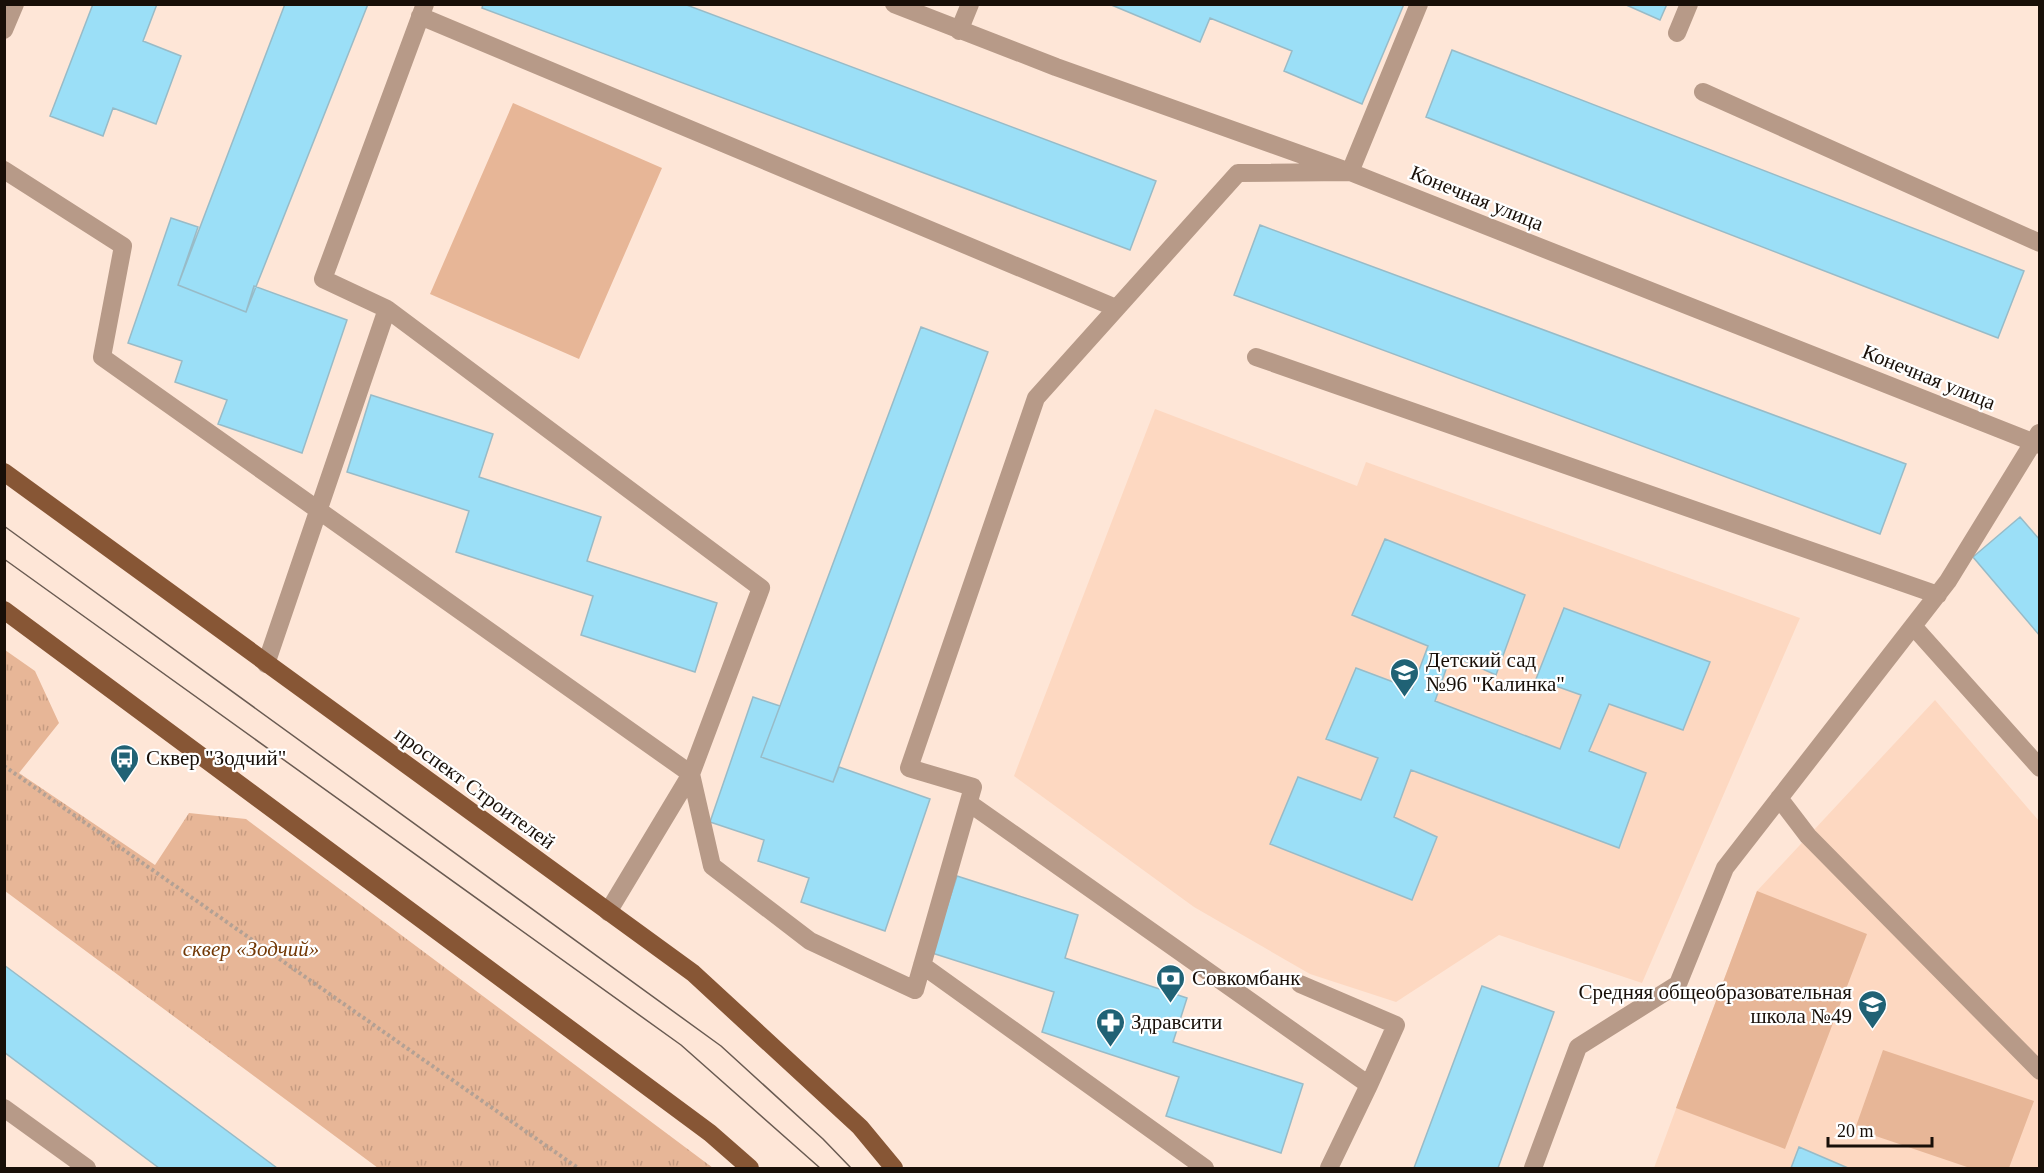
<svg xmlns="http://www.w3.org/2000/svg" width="2044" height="1173" font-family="'Times New Roman',serif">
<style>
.built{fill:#fdd8c1}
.grass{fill:#e7b697}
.park{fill:url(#park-tufts)}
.building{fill:#9bdff7;stroke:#98bbc7;stroke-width:1.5}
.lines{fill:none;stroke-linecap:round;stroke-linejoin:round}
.path{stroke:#b4a194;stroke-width:4;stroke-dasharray:3 3;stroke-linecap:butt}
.minor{stroke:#b79a88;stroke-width:18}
.major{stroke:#875635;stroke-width:18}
.tram{stroke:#6a5b52;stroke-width:1.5}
.labels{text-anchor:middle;stroke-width:4.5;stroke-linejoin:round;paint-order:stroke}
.street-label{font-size:21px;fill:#180f08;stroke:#fff}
.poi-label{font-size:21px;fill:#180f08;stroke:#fff;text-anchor:start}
.park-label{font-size:21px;font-style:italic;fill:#723805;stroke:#fff}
</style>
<defs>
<pattern id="park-tufts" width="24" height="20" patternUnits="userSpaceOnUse" patternTransform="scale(1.5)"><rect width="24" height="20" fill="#e7b697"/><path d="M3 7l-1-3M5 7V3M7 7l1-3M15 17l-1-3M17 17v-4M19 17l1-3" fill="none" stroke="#c59b81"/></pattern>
</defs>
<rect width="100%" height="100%" fill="#fee6d7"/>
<!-- built -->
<path class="built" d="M1155,409L1357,486L1366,462L1800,618L1642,983L1499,935L1396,1002L1310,974L1194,907L1014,776Z
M1935,700L2039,821V1168H1654L1757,891Z"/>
<!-- grass -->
<path class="grass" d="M513,103L662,168L579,359L430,294Z
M1757,891L1867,934L1785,1149L1676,1108Z
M1883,1050L2034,1101L2009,1168H1970L1855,1129Z"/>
<!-- park -->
<path class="park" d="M5,650L35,671L59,723L19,773L155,865L189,813L246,819L713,1168H378L5,891Z"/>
<!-- building -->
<path class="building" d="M93,4H157L143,41L181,56L156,124L113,108L103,136L50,116Z
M285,4H368L246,312L178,285Z
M483,4H684L1156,181L1130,250L482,8Z
M1109,4H1404L1362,104L1284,71L1292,51L1210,18L1200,42Z
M1624,4H1667L1660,20Z
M1452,50L2024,271L1998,338L1426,117Z
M171,218L198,227L178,285L246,312L254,286L347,320L302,453L218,424L227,400L175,382L182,361L128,343Z
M1260,225L1906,464L1880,534L1234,295Z
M921,327L988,352L833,782L761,757Z
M371,395L493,434L479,477L601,517L587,561L717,603L695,672L581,635L593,596L456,552L469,511L347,472Z
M2020,517L2040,540V636L1973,557Z
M1385,539L1525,595L1496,675L1451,655L1435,701L1560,749L1581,695L1536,679L1564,608L1710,662L1683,730L1609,704L1589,751L1646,773L1619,848L1411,770L1394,817L1437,837L1412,900L1270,844L1298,777L1361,800L1378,758L1326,739L1356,668L1412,689L1428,646L1352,615Z
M753,697L780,706L761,757L833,782L839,767L930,799L885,931L801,902L809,878L758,861L764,840L710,822Z
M957,876L1078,915L1065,958L1187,998L1173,1042L1303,1084L1281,1153L1166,1116L1179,1077L1042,1032L1054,992L932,953Z
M4,965L277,1168H159L4,1052Z
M1482,986L1554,1012L1498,1168H1414Z
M1799,1147L1848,1168H1791Z"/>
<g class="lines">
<!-- path -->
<path class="path" d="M4,766L578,1168"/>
<!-- minor -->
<path class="minor" d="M894,4L1056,67L1350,172L2040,445
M420,16L1116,308
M4,30L15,4
M959,31L970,4
M1677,33L1689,4
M1703,92L2040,243
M4,170L123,246L102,357L691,774L608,912
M387,309L761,588L691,774L712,866L810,941L915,990L973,787L909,768L1036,398L1238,173L1350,172L1419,4
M1256,357L1938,595
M1913,626L2040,768
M266,664L387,309L323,279L425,4
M1779,798L1808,836L2040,1071
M969,803L1369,1085L1329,1168
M922,965L1205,1168
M1300,984L1396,1025L1369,1085
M4,1108L87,1168
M1533,1168L1578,1047L1678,984L1725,868L1948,581L2039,433"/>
<!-- major -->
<path class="major" d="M4,472L693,973L860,1127L894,1168
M4,610L710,1133L750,1168"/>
<!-- tram -->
<path class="tram" d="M4,526L721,1046L823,1139L851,1168
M4,559L681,1045L820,1168"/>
</g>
<!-- icons -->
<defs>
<symbol id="school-pin" viewBox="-11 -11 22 30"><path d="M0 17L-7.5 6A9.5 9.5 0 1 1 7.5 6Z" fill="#206275" stroke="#fff"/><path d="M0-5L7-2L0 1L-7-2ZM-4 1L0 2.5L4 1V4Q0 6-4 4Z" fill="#fff"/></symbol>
<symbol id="bus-pin" viewBox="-11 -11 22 30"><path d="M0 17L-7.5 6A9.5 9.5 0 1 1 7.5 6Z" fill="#206275" stroke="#fff"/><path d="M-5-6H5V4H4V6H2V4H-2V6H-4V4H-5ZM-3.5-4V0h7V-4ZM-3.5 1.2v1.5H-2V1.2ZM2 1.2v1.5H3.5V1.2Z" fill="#fff"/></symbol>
<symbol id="bank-pin" viewBox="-11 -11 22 30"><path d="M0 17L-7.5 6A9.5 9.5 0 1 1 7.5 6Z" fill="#206275" stroke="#fff"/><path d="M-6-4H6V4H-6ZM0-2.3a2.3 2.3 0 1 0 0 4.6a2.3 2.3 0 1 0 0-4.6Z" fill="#fff"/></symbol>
<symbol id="pharmacy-pin" viewBox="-11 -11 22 30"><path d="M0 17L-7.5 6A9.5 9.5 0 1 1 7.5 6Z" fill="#206275" stroke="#fff"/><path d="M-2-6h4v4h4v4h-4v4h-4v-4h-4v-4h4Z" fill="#fff"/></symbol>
</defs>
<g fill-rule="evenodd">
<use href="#school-pin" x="1388" y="656" width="33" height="45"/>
<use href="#bus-pin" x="108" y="742" width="33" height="45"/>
<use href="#bank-pin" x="1154" y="962" width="33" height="45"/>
<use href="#school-pin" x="1856" y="988" width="33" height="45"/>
<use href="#pharmacy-pin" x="1094" y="1006" width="33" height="45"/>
</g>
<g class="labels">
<!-- street labels -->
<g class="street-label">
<text transform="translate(1477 198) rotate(22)" y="7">Конечная улица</text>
<text transform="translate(1929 377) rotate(22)" y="7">Конечная улица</text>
<text transform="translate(475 788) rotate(36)" y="7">проспект Строителей</text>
</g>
<!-- poi labels -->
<g class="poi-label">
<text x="1426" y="667">Детский сад<tspan x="1426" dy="24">№96 "Калинка"</tspan></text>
<text x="146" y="765">Сквер "Зодчий"</text>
<text x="1192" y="985">Совкомбанк</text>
<text x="1852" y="999" text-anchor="end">Средняя общеобразовательная<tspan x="1852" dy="24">школа №49</tspan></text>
<text x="1131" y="1029">Здравсити</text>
</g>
<!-- park labels -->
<g class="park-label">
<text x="251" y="956">сквер «Зодчий»</text>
</g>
</g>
<!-- border -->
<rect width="2044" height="1173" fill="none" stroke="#180f08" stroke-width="12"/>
<!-- scale -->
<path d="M1828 1137v9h104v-9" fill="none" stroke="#180f08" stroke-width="3"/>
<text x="1837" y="1137" font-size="18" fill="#180f08" stroke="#ffffff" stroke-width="4.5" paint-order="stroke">20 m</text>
</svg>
